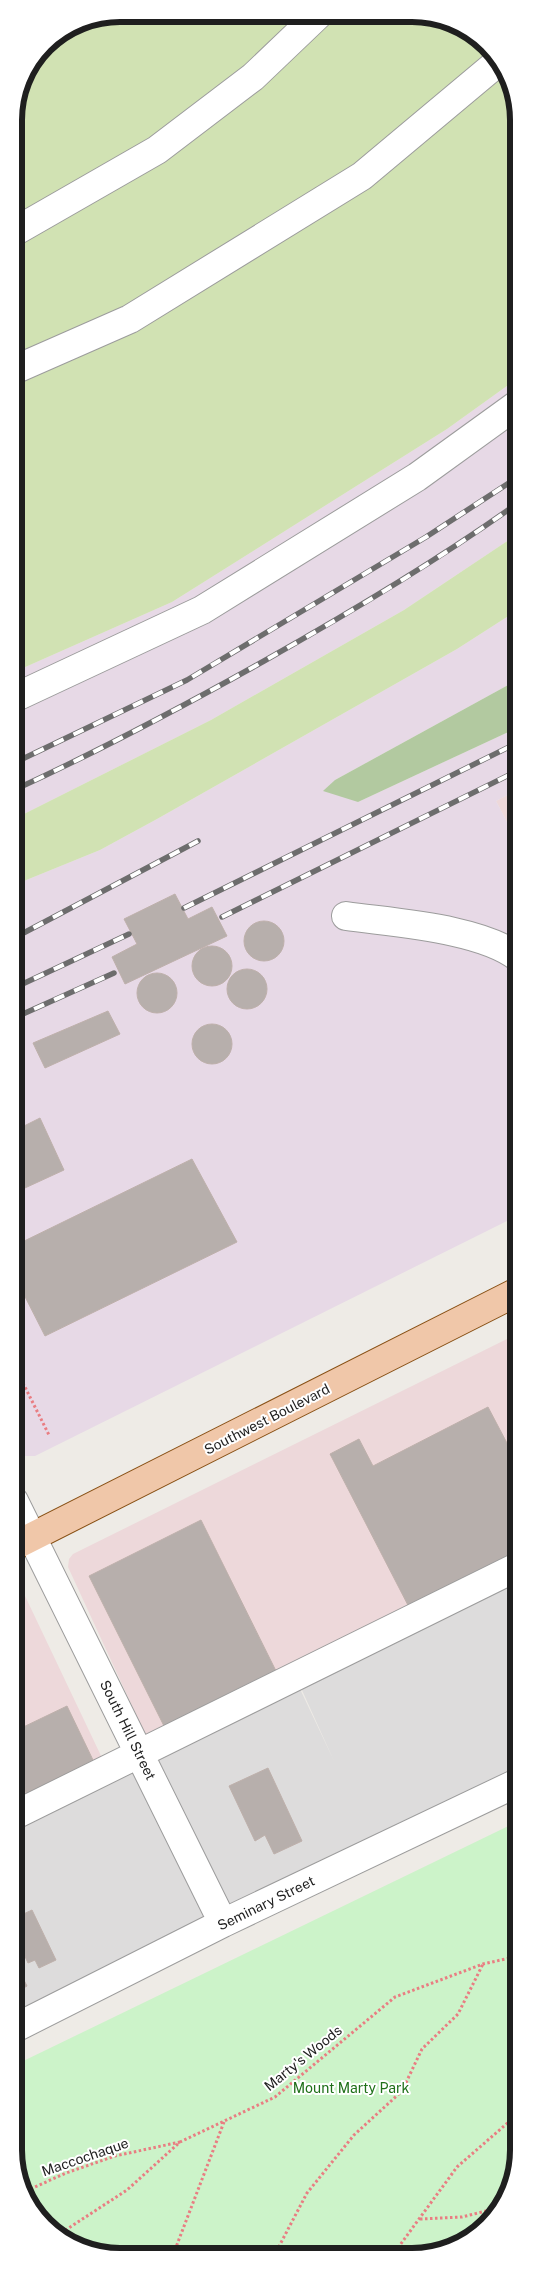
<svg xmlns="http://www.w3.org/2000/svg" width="533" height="2271" font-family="'Public Sans',sans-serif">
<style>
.residential{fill:#dddcdc}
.commercial{fill:#edd8da}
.industrial{fill:#e7d9e6}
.grass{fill:#d1e2b3}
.forest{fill:#b2c9a0}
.park{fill:#ccf3c9}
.building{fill:#b7afac;stroke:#beb0ab}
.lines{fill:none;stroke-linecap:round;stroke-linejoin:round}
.minor-casing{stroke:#9c9c9c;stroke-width:30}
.major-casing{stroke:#874f13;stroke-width:30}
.path{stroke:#e97d82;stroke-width:3;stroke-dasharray:2.5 2.5;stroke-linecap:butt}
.minor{stroke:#fff;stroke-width:28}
.major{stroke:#f0c7a9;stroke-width:28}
.rail-casing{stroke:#6d6d6d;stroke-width:5.5}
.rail{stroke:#fff;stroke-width:4;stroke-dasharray:11;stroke-linecap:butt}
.labels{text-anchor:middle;stroke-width:4;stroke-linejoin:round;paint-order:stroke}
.street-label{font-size:14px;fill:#1f1f1f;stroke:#fff}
.park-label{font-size:14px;fill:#1f7019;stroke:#fff}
.rim{fill:none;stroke:#1f1f1f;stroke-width:6}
</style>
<rect width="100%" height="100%" fill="#eeebe6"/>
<!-- residential -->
<path class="residential" d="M519,1581V1766L370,1839L333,1854L15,2012V1830L300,1689L334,1761L301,1688Z"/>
<!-- commercial -->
<path class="commercial" d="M519,789V845L496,801Z
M519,1333V1581L157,1760L68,1567L69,1559L73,1554Z
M14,1588L23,1592L26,1598L113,1781L15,1830Z"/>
<!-- industrial -->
<path class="industrial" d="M518,378V534L404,610L211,720L14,819V672L172,602L447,429Z
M518,610L519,679L335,780L358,802L519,727V789L496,801L519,845V1215L35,1456H20L14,1452V885L100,850L157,819L457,649Z"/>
<!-- grass -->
<path class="grass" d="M120,14L434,16L488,45L518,106V378L447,429L172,602L14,672V113L25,73L45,45L80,22Z
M518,534V610L457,649L157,819L100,850L14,885V819L211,720L404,610Z"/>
<!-- forest -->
<path class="forest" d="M519,679V727L358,802L323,791L335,780Z"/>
<!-- park -->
<path class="park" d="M519,1821V2158L493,2221L466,2243L427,2256L99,2255L40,2221L15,2165V2065Z"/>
<!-- building -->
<path class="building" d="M175,894L188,919L212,907L227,936L125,984L112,957L137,944L124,919Z
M244 941a20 20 0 1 1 40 0a20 20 0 1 1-40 0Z
M192 966a20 20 0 1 1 40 0a20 20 0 1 1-40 0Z
M227 989a20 20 0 1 1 40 0a20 20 0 1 1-40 0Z
M137 993a20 20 0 1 1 40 0a20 20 0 1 1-40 0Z
M108,1011L120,1034L45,1068L33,1043Z
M192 1044a20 20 0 1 1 40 0a20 20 0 1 1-40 0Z
M40,1118L64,1170L14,1193V1131Z
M192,1159L237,1242L45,1336L14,1275V1246Z
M488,1407L519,1466V1558L412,1613L330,1454L359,1439L373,1466Z
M201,1520L279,1677L167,1732L89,1576Z
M67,1706L93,1760L26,1793L15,1771V1731Z
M268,1768L302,1841L274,1854L265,1835L255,1841L229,1786Z
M32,1910L56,1960L39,1968L35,1960L28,1963L15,1935V1918Z
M15,1963L27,1986L15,1993Z"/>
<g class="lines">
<defs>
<path id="minor" d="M14,232L157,150L253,77L318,15
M14,370L130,319L362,176L497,63
M14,698L202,610L417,477L518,404
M346,916C394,923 481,928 519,958
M14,1501L223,1923
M15,1815L519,1566
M15,2028L223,1923L519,1782"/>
<path id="major" d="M14,1546L519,1291"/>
</defs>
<!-- minor casing -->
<use href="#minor" class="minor-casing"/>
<!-- major casing -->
<use href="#major" class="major-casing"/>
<!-- path -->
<path class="path" d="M14,1365L49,1435
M26,2191L66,2173L115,2156L180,2142
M420,2219L462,2217L498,2208
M61,2233L127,2190L180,2142L275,2097L395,1997L483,1964L519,1956
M173,2255L224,2122
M274,2256L307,2193L354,2135L402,2091L422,2049L458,2014L483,1964
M392,2256L457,2167L519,2113"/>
<!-- minor -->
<use href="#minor" class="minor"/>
<!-- major -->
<use href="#major" class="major"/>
<defs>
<path id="rail" d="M14,763L187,680L426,537L518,477
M14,790C99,751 182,707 264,661C351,612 437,561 518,503
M184,908L519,742
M222,917L519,770
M14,938L198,841
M14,988L129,934
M14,1018L114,973"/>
</defs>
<!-- rail casing -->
<use href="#rail" class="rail-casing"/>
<!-- rail -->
<use href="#rail" class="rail"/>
</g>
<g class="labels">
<!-- street labels -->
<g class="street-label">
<text transform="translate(267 1419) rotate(-27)" y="5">Southwest Boulevard</text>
<text transform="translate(128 1730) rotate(64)" y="5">South Hill Street</text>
<text transform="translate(266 1903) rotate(-26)" y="5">Seminary Street</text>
<text transform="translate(303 2058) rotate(-39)" y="5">Marty's Woods</text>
<text transform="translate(85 2157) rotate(-19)" y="5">Maccochaque</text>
</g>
<!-- park labels -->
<g class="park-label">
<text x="351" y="2093">Mount Marty Park</text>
</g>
</g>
<!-- crop -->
<path d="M0 0H533V2271H0ZM120 22H412A98 98 0 0 1 510 120V2150A98 98 0 0 1 412 2248H120A98 98 0 0 1 22 2150V120A98 98 0 0 1 120 22Z" fill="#fff" fill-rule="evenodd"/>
<path class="rim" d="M120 22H412A98 98 0 0 1 510 120V2150A98 98 0 0 1 412 2248H120A98 98 0 0 1 22 2150V120A98 98 0 0 1 120 22Z"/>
</svg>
